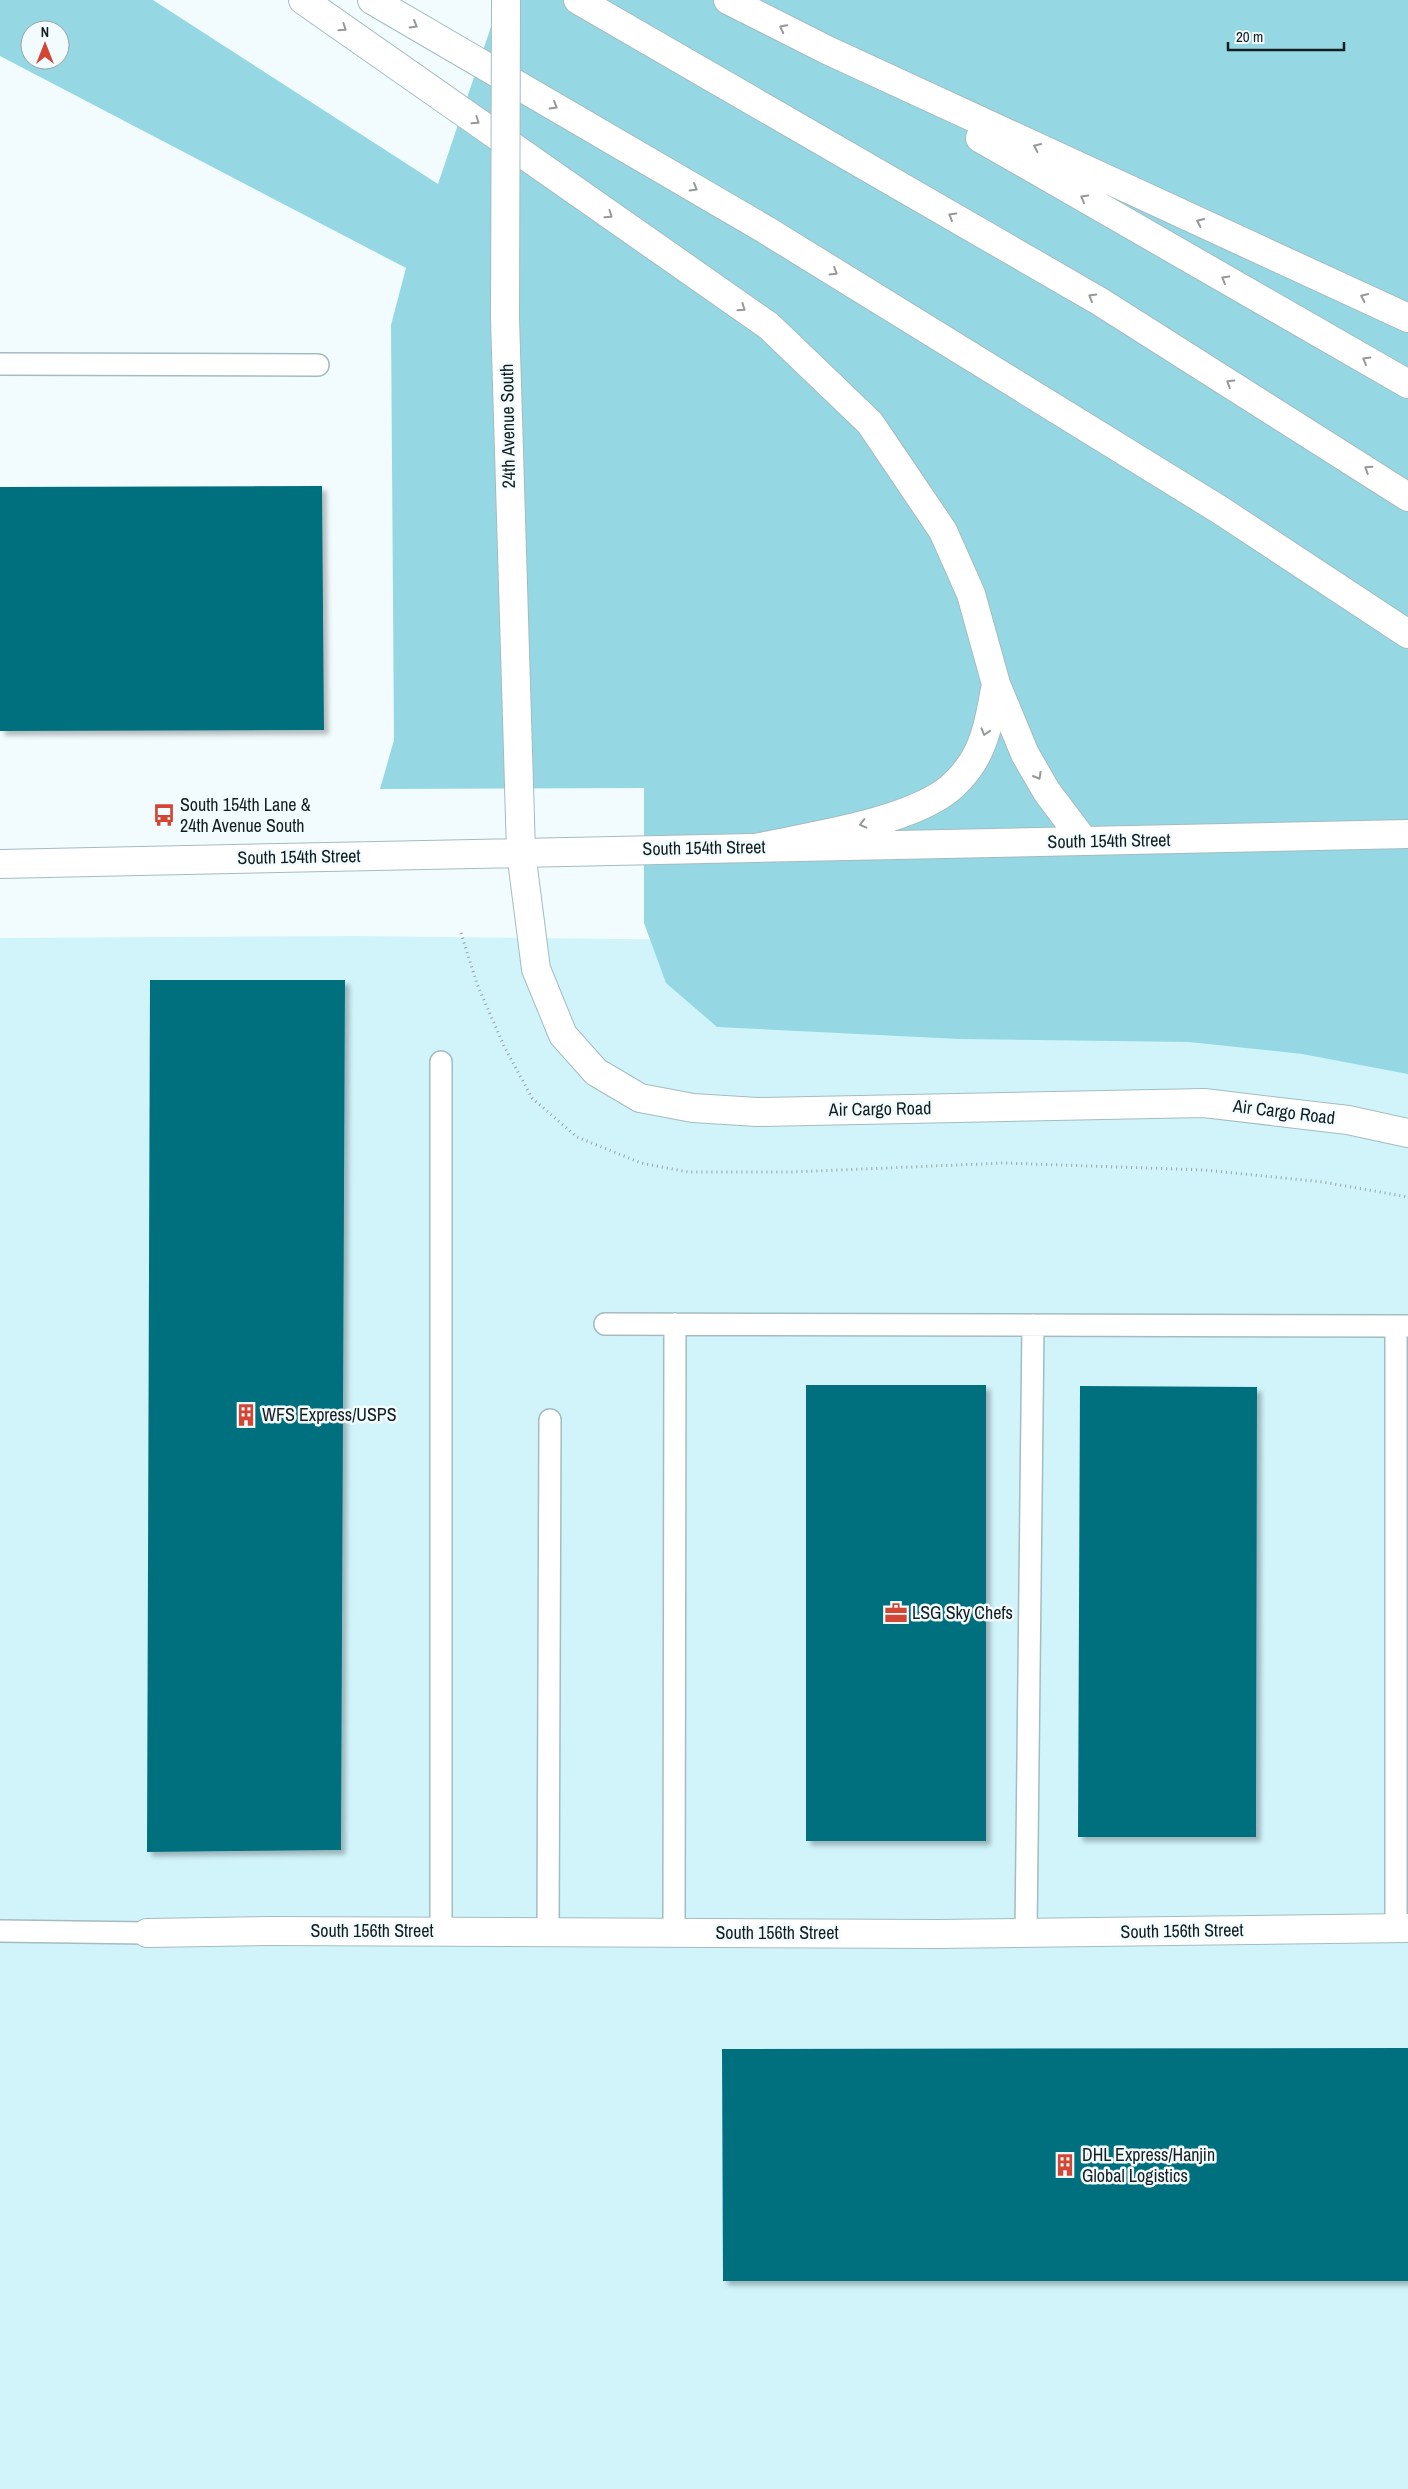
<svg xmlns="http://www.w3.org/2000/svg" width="1408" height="2489" font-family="'Archivo Narrow',sans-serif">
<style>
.built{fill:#d1f4fb}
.green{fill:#95d8e4;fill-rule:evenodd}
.building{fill:#02707f;filter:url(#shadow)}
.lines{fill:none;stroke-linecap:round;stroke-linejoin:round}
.service-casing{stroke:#a3bcc0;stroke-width:24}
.minor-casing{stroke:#a3bcc0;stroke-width:30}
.tertiary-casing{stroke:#a3bcc0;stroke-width:30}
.primary-casing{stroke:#a3bcc0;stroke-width:30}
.motorway-casing{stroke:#a3bcc0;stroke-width:30}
.path{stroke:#98a2a4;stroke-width:3;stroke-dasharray:1 4;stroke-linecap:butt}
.service{stroke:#fff;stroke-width:21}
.minor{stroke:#fff;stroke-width:28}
.tertiary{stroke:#fff;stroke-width:28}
.primary{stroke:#fff;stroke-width:28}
.motorway{stroke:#fff;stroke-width:28}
.tertiary-bridge-casing{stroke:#a3bcc0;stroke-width:30;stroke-linecap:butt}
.tertiary-bridge{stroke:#fff;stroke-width:28}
.oneway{stroke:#95999a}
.labels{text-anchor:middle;stroke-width:5;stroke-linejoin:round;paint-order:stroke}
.street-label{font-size:18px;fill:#141d1f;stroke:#f2fcfe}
.poi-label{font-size:18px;fill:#141d1f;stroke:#f2fcfe;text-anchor:start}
</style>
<defs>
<filter id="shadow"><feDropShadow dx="4.5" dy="4.5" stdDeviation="2.5" flood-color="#0004"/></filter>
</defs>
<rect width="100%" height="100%" fill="#f2fcfe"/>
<!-- built -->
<path class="built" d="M356,936L712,940L1408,984V2489H0V938Z"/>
<!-- green -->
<path class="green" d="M0,0H153L438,184L500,0H1408V1074L1302,1054L1189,1042L959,1039L717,1027L666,983L644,923V788L380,789L394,740L391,325L406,268L0,56ZM30,30H60V60H30Z"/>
<!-- building -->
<path class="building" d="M322,486L324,730L0,731V487Z
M150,980H345L341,1850L147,1852Z
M806,1385H986V1841H806Z
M1080,1386L1257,1387L1256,1837H1078Z
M1408,2048V2281H723L722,2049Z"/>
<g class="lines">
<defs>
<path id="service" d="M0,364L318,365
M441,1062V1931
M605,1324L1408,1326
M1396,1326V1928
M0,1931L147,1933
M548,1932L550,1420
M674,1933L675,1324
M1026,1933L1033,1325"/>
<path id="minor" d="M147,1933L269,1931L938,1934L1408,1928"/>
<path id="tertiary" d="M505,318L521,852L536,969L563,1035L596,1072L640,1098L693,1108L757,1112L1204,1103L1348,1120L1408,1133
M0,864L1084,841"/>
<path id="primary" d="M1084,841L1408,834"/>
<path id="motorway" d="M303,0L769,326L870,423L943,531L971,594L996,684L1025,754L1047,792L1084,841
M372,0L766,230L1220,510L1408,634
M578,0L1099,301L1408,497
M728,0L827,50L1408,318
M980,138L1408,384
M760,847C812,836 894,824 939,796C953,788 967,772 975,758C988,735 991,709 996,684"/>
</defs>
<!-- service casing -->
<use href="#service" class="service-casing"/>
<!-- minor casing -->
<use href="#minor" class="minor-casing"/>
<!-- tertiary casing -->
<use href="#tertiary" class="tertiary-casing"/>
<!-- primary casing -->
<use href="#primary" class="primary-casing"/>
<!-- motorway casing -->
<use href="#motorway" class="motorway-casing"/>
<!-- path -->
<path class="path" d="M461,933L477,984L504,1046L532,1098L577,1137L641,1163L688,1172H792L1004,1163L1204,1170L1323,1182L1408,1197"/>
<!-- service -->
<use href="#service" class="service"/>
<!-- minor -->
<use href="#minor" class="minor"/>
<!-- tertiary -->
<use href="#tertiary" class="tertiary"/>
<!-- primary -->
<use href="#primary" class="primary"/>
<!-- motorway -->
<use href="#motorway" class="motorway"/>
<defs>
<path id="tertiary-bridge" d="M505,318L506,0"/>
</defs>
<!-- tertiary-bridge casing -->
<use href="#tertiary-bridge" class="tertiary-bridge-casing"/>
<!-- tertiary-bridge -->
<use href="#tertiary-bridge" class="tertiary-bridge"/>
</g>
<!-- one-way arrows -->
<defs><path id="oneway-chevron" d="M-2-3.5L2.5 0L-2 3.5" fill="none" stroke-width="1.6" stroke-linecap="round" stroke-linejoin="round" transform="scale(1.25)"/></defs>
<g class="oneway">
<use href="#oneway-chevron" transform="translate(414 25) rotate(30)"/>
<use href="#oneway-chevron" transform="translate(343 28) rotate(35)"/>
<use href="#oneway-chevron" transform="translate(783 28) rotate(-153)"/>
<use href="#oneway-chevron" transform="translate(554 106) rotate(30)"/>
<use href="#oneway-chevron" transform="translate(476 121) rotate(35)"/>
<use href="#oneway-chevron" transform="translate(1037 147) rotate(-155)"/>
<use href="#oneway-chevron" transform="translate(694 188) rotate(30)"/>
<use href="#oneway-chevron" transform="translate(1084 198) rotate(-150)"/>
<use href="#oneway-chevron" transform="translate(609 215) rotate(35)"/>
<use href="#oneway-chevron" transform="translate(952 216) rotate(-150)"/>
<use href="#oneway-chevron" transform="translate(1200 222) rotate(-155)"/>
<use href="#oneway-chevron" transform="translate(834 272) rotate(32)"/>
<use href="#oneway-chevron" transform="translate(1225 279) rotate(-150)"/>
<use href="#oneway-chevron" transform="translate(1092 297) rotate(-150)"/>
<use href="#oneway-chevron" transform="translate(1364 297) rotate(-155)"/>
<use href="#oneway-chevron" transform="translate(742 308) rotate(35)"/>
<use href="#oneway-chevron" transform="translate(1366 360) rotate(-150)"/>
<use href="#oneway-chevron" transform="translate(1230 383) rotate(-148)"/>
<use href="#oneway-chevron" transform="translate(1368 469) rotate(-147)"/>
<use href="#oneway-chevron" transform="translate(985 732) rotate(107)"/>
<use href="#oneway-chevron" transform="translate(1038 776) rotate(60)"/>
<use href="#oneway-chevron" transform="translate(863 824) rotate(166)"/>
</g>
<!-- icons -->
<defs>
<symbol id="bus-bare" viewBox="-9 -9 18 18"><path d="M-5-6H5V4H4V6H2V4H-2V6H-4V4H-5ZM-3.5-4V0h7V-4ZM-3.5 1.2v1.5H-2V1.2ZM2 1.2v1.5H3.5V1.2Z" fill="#d34634" stroke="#f2fcfe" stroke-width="2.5" paint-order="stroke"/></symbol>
<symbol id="building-bare" viewBox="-9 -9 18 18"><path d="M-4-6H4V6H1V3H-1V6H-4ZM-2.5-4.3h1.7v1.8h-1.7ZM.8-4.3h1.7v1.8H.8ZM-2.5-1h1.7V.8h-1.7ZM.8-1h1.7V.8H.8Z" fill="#d34634" stroke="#f2fcfe" stroke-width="2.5" paint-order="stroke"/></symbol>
<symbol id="office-bare" viewBox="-9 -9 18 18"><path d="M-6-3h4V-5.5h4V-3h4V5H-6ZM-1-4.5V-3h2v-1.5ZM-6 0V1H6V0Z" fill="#d34634" stroke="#f2fcfe" stroke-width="2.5" paint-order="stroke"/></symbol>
</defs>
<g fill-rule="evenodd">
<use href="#bus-bare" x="148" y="799" width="32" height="32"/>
<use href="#building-bare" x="230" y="1399" width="32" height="32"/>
<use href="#office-bare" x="880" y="1597" width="32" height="32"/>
<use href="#building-bare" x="1049" y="2149" width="32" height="32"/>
</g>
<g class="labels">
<!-- street labels -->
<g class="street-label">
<text transform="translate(508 426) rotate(-91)" y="6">24th Avenue South</text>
<text transform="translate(1109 841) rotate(-1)" y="6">South 154th Street</text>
<text transform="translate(704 848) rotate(-1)" y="6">South 154th Street</text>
<text transform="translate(299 857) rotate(-1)" y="6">South 154th Street</text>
<text transform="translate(880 1109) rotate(-1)" y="6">Air Cargo Road</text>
<text transform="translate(1284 1112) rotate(7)" y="6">Air Cargo Road</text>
<text x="372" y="1937">South 156th Street</text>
<text transform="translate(1182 1931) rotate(-1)" y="6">South 156th Street</text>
<text x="777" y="1939">South 156th Street</text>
</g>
<!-- poi labels -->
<g class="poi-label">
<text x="180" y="811">South 154th Lane &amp;<tspan x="180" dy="21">24th Avenue South</tspan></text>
<text x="262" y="1421">WFS Express/USPS</text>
<text x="912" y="1619">LSG Sky Chefs</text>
<text x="1082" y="2161">DHL Express/Hanjin<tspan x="1082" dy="21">Global Logistics</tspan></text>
</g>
</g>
<!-- north arrow -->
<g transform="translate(45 45)"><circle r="24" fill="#f2fcfe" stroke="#99a3a5"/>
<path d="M0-4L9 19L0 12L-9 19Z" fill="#d34634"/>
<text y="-8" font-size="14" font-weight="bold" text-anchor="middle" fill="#141d1f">N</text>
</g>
<!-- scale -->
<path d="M1228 42v8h116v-8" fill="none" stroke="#141d1f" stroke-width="2.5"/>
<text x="1236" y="42" font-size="15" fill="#141d1f" stroke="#f2fcfe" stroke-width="4" paint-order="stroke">20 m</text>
</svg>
